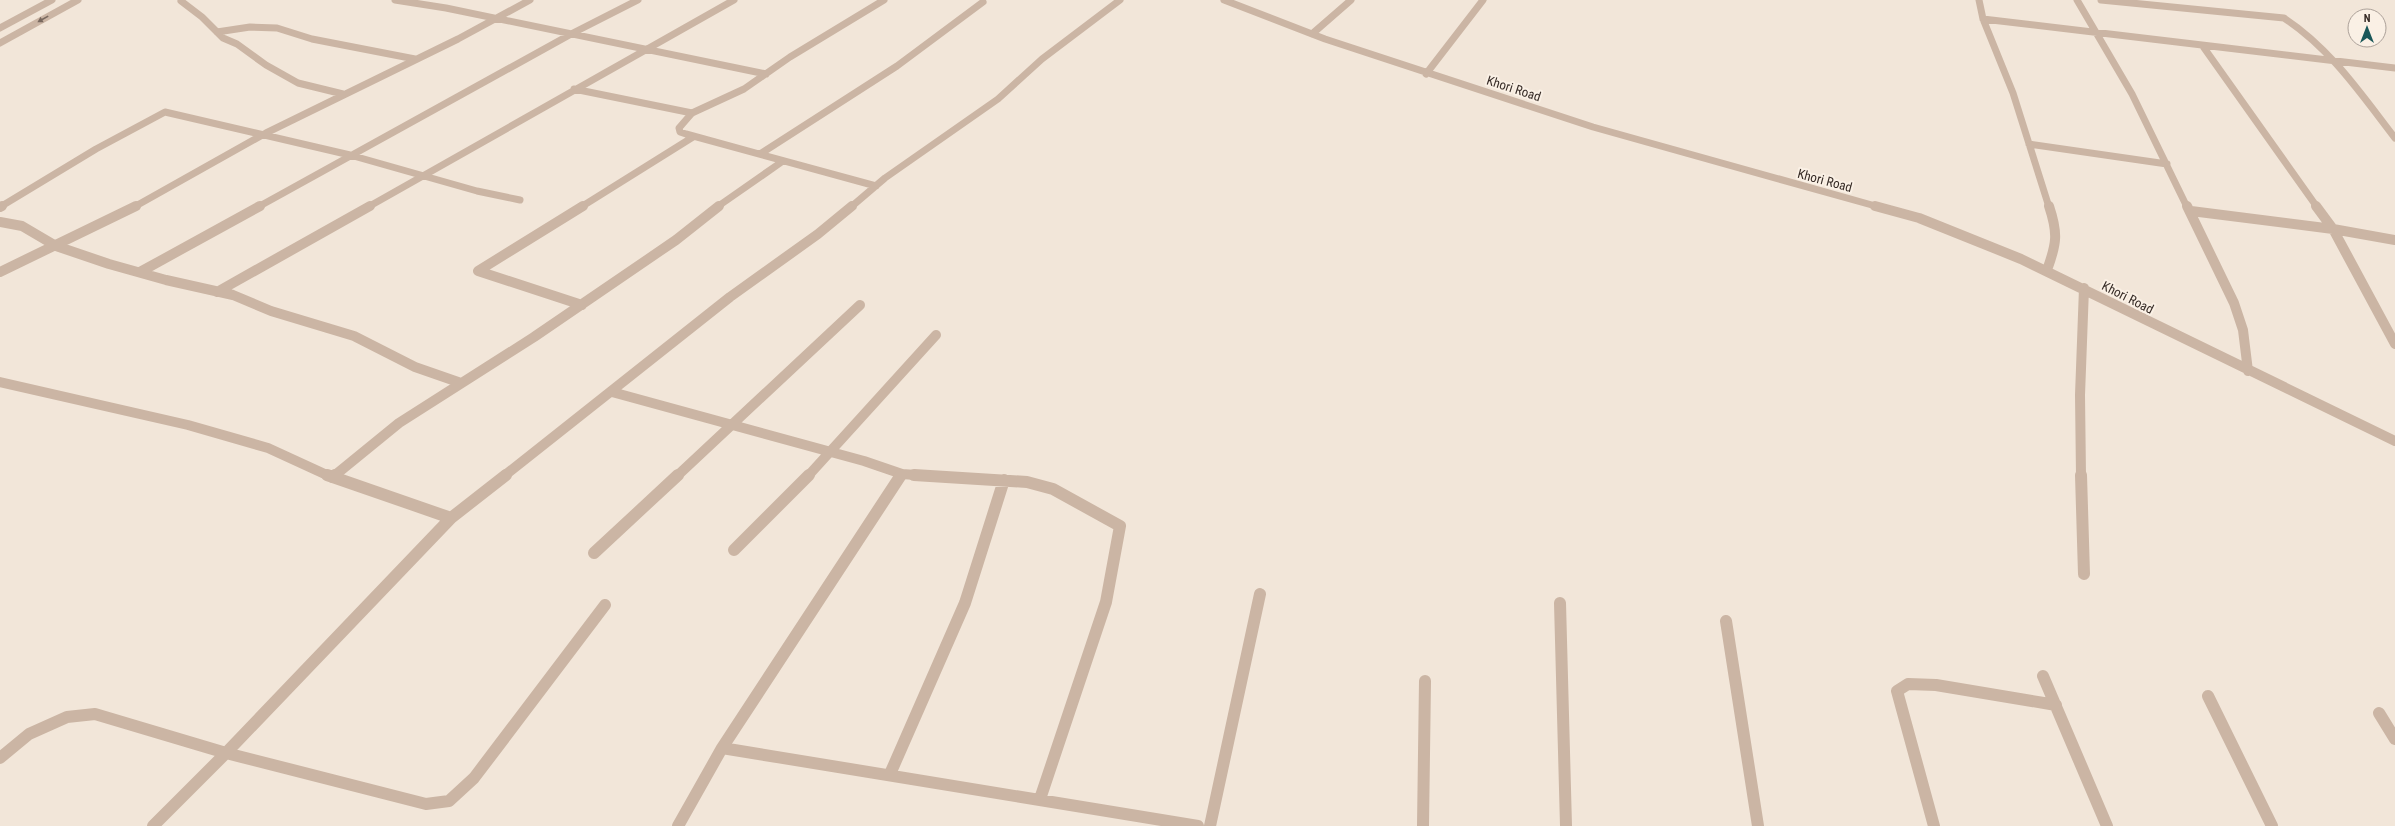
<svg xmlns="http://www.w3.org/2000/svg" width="2395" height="826" font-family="'Roboto Condensed',sans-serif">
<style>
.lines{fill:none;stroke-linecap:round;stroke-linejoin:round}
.minor-far2{stroke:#cbb5a4;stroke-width:7}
.minor-far1{stroke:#cbb5a4;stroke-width:10}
.minor{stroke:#cbb5a4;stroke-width:12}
.oneway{fill:#79695f}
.labels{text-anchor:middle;stroke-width:4;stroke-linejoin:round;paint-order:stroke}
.street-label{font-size:13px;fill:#362b26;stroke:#faf0e5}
</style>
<rect width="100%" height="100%" fill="#f2e6d9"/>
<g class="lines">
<!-- minor-far2 -->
<path class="minor-far2" d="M395,0L446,8L766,74
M1224,0L1325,39L1593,127L1879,207
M1979,0L1983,19L2013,93L2049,207
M2077,0L2132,94L2187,207
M2101,0L2284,18C2331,49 2361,94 2395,138
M181,1L202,17L223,38L237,44L266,65L298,83L343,94
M1983,19L2202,45L2317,207
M0,28L52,0
M217,32L250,27L277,28L312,39L415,59
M1312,34L1351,0
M0,43L78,0
M2202,45L2395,68
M1426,74L1483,0
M574,89L692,113
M2029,144L2167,164
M760,154L897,66L983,2
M876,186L686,134L680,132L679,128L692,113L744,89L790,57L884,0
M0,207L96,149L165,112L350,155L477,191L520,200
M134,207L266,133L458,39L530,0
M258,207L573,33L638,0
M368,207L734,0
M581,207L693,137
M717,207L783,161
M851,207L885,178L998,99L1042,59L1120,0"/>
<!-- minor-far1 -->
<path class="minor-far1" d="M1875,206L1919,218L2021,259L2395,441
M2187,206L2234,303L2243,330L2248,371
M2316,206L2333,229L2395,344
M0,207L2,206
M2191,211L2333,229L2395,240
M0,222L22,226L56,246L109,264L166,280L233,295L271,311L354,336L415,367L461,383
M2047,270C2057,243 2058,233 2049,206
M0,272L136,206
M140,272L260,206
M217,292L370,206
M582,305L478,271L583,206
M0,382L188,425L268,448L329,476
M612,392L864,461L902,474L930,476
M334,476L399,423L534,337L676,240L719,206
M504,476L730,297L818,234L852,206
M677,476L860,305
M808,476L936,335
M901,476L902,474
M2081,476L2080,395L2084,288"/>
<!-- minor -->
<path class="minor" d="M327,475L451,518L506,475
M914,475L1027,482L1053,489L1120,526L1106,602L1040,799
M2081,475L2084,574
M332,477L335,475
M734,550L809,475
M594,553L678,475
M1560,603L1566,826
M1726,621L1758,826
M2043,676L2107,826
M2208,696L2272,826
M2379,713L2395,739
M722,748L901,475
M0,758L29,734L67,717L95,714L226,753L426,804L449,801L474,778L605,605
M890,774L965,603L1004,480
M153,826L226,753L451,518
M678,826L722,748L1198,826
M1210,826L1260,594
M1423,826L1425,681
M1934,826L1897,691L1908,684L1936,685L2056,705"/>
</g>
<!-- one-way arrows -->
<defs><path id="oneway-solid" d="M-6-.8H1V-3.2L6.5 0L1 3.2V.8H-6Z"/></defs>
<use class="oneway" href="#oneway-solid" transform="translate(43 19) rotate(151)"/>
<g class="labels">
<!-- street labels -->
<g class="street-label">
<text transform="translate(1514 88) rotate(18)" y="5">Khori Road</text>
<text transform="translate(1825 180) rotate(15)" y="5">Khori Road</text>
<text transform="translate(2128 297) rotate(27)" y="5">Khori Road</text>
</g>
</g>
<!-- north arrow -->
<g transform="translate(2367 28)"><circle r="19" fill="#faf0e5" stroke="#aca199"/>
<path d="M0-3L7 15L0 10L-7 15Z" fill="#1a5759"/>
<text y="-6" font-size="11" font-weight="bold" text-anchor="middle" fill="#362b26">N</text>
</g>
</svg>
